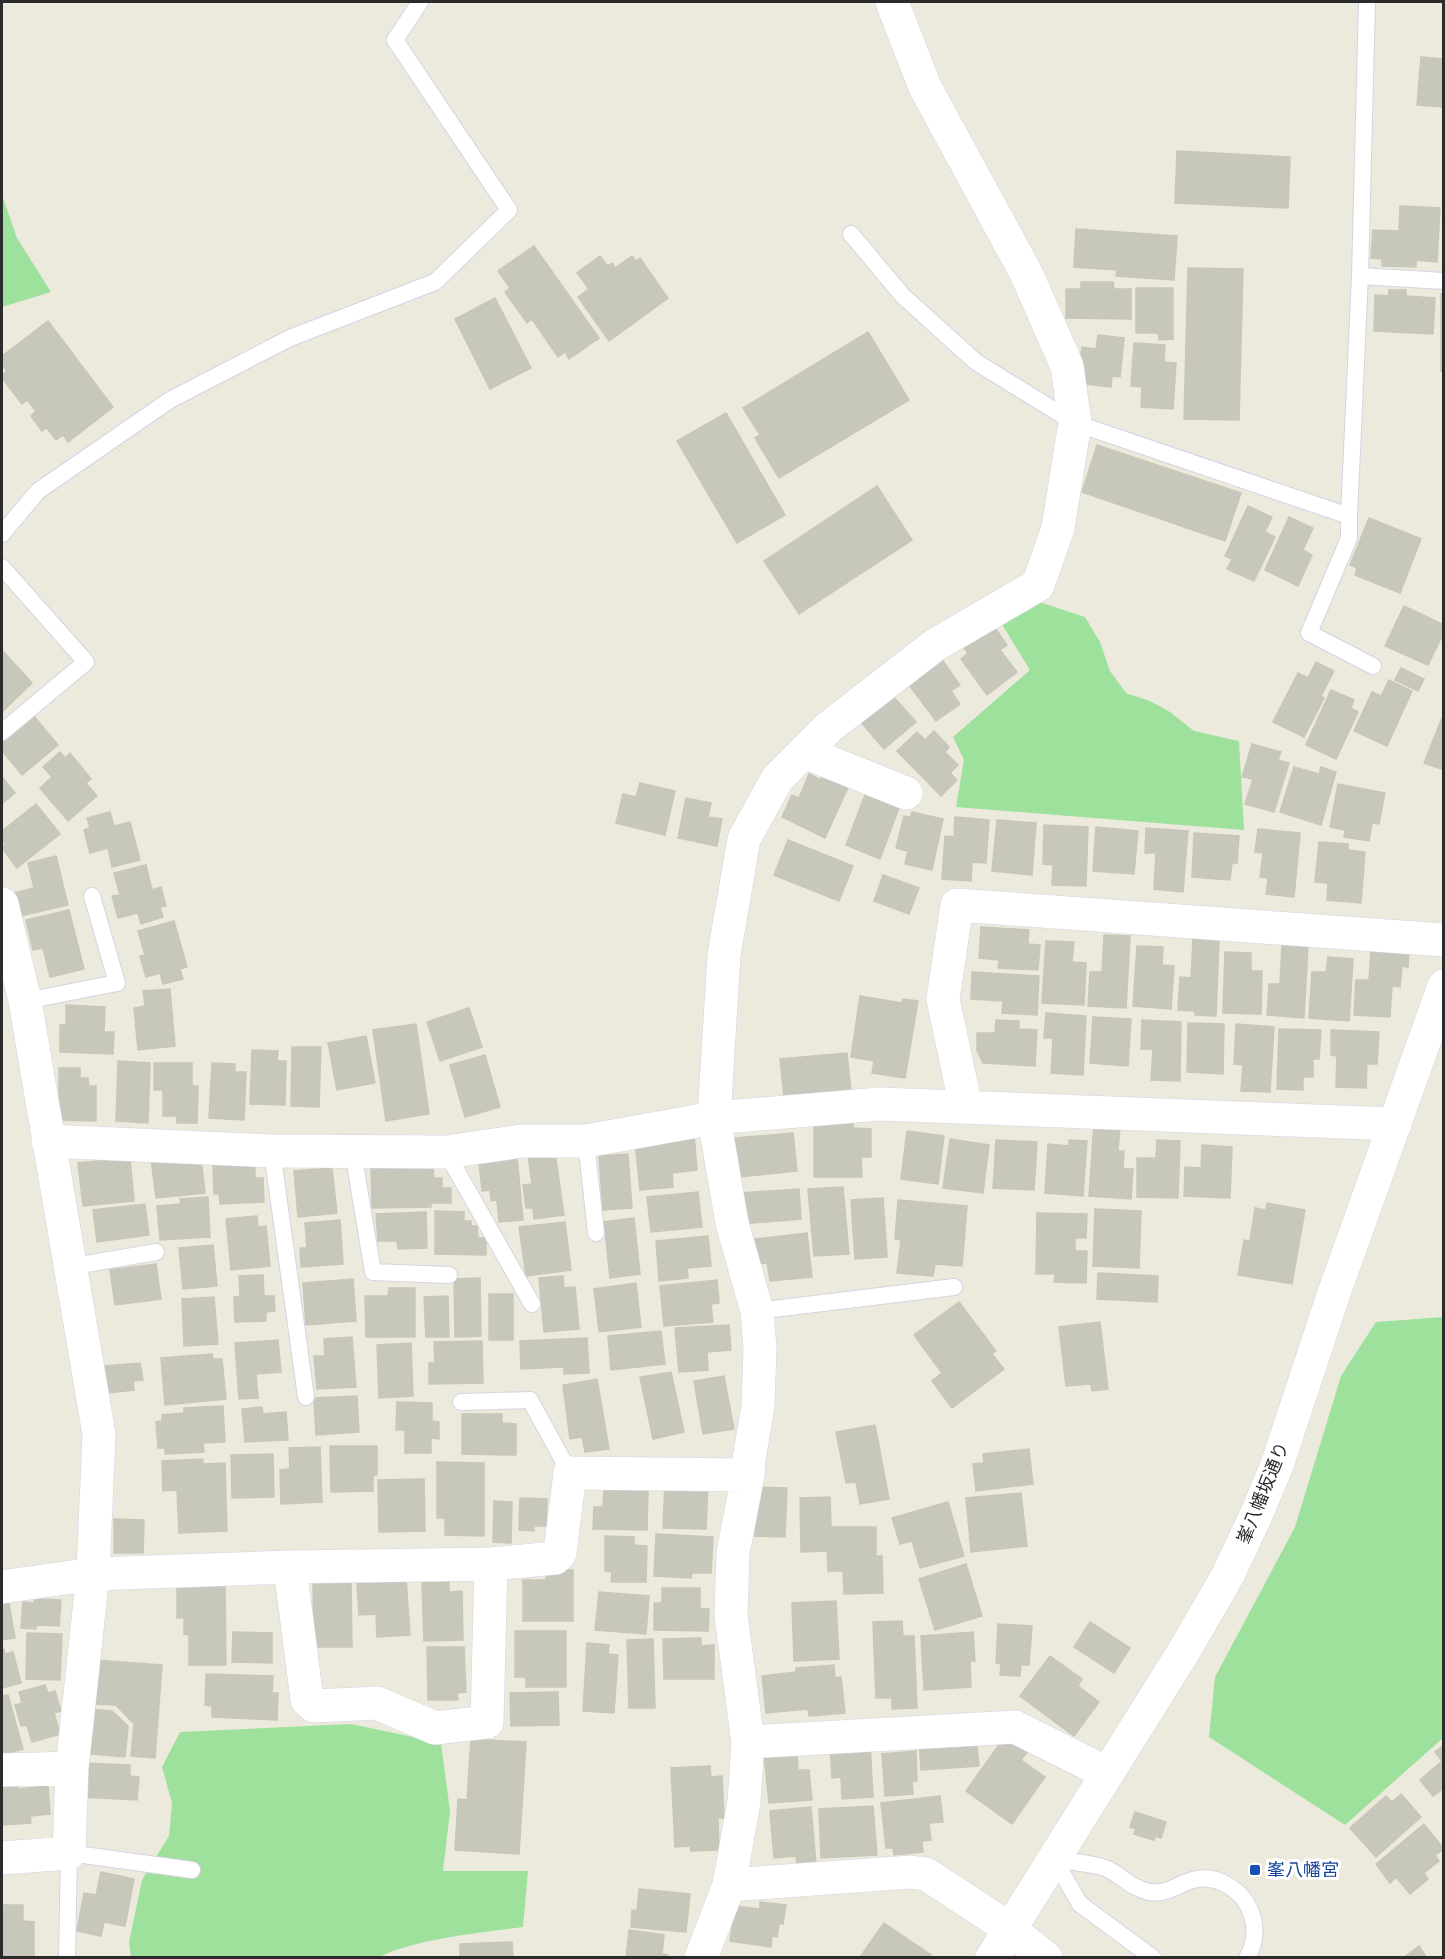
<svg xmlns="http://www.w3.org/2000/svg" width="1445" height="1959" font-family="Roboto,'Noto Sans JP',sans-serif">
<style>
.green{fill:#9de19c}
.building{fill:#c8c7bc;stroke:#c8c7b7;stroke-width:1.5}
.lines{fill:none;stroke-linecap:round;stroke-linejoin:round}
.service-casing{stroke:#d5d3e3;stroke-width:18}
.minor-casing{stroke:#d5d3e3;stroke-width:34}
.tertiary-casing{stroke:#d5d3e3;stroke-width:34}
.service{stroke:#fff;stroke-width:16}
.minor{stroke:#fff;stroke-width:33}
.tertiary{stroke:#fff;stroke-width:33}
.transit-dot{fill:#1a4fb4;stroke:#fff;stroke-width:2}
.labels{text-anchor:middle;stroke-width:6;stroke-linejoin:round;paint-order:stroke}
.street-label{font-size:18px;fill:#2b2b2b;stroke:#fff}
.transit-label{font-size:18px;fill:#164399;stroke:#fff;text-anchor:start}
</style>
<rect width="100%" height="100%" fill="#eceadd"/>
<!-- green -->
<path class="green" d="M2,195L17,238L51,292L2,307Z
M1042,603L1085,617L1100,642L1110,671L1126,693L1150,701L1170,712L1194,731L1239,741L1244,830L956,807L964,760L953,737L1030,670L1001,623L1028,605Z
M1443,1317V1738L1345,1825L1209,1737L1215,1677L1295,1527L1341,1376L1376,1322Z
M351,1724L441,1743L450,1811L443,1871H528L523,1927C479,1933 419,1938 379,1957H131L129,1942L142,1880L169,1836L172,1803L162,1767L180,1732Z"/>
<!-- building -->
<path class="building" d="M1421,57L1444,59V107L1417,105Z
M1177,151L1290,157L1288,208L1175,203Z
M1400,206L1440,208L1437,262L1416,260V267L1382,266V259L1371,258L1373,230L1399,231Z
M1076,229L1177,236L1174,280L1116,276L1117,270L1074,267Z
M534,246L599,338L569,359L565,352L558,357L532,319L527,323L505,292L510,288L498,271Z
M600,256L607,266L612,263L615,268L632,256L636,261L640,258L668,298L609,341L578,297L589,289L577,273Z
M1188,268L1243,269L1239,420L1184,419Z
M1081,282H1113L1114,289H1131V319L1066,318V289H1081Z
M1136,288H1173V339L1159,340L1158,333H1136Z
M1389,290H1406V296L1435,298L1433,334L1374,331L1375,295L1388,296Z
M1441,294H1444V371H1441Z
M495,298L531,368L490,389L455,319Z
M48,321L113,407L68,442L63,435L56,440L46,427L42,431L31,416L36,411L27,400L22,404L2,378V375L7,371L2,364V356Z
M868,332L909,400L779,478L755,438L760,435L743,408Z
M1098,335L1124,338L1120,377L1112,376L1111,387L1085,384L1086,377L1078,376L1082,347L1096,349Z
M1134,343L1165,345L1164,362L1176,363L1173,409L1141,407L1142,387L1131,386Z
M726,413L785,515L737,543L677,441Z
M1097,445L1241,493L1225,541L1082,492Z
M877,486L912,540L799,614L764,561Z
M1248,506L1272,517L1265,532L1275,537L1254,581L1227,569L1232,559L1225,556Z
M1289,517L1313,528L1303,550L1312,555L1298,586L1265,570Z
M1369,518L1421,539L1400,593L1355,575L1357,568L1350,565Z
M1404,606L1444,625V632L1428,665L1385,646Z
M995,628L1007,645L1000,650L1017,672L987,695L961,659L968,653L960,642Z
M2,650L32,683L2,712Z
M938,654L960,685L951,691L960,704L936,721L909,685L925,674L919,668Z
M1316,662L1334,671L1321,696L1324,698L1304,737L1273,722L1298,673L1308,678Z
M1401,668L1424,679L1418,691L1395,680Z
M1389,680L1412,691L1387,746L1354,731L1372,692L1381,696Z
M1331,690L1354,700L1351,708L1358,712L1336,759L1306,745Z
M890,693L916,722L884,749L859,720Z
M1444,713V770L1424,763Z
M33,715L58,745L22,775L2,751V741Z
M934,731L949,747L945,752L958,765L950,773L957,780L941,796L897,751L917,732L925,740Z
M1252,744L1281,752L1278,760L1289,763L1274,812L1245,804L1253,779L1242,777Z
M60,752L65,758L70,753L91,779L86,783L97,796L68,821L40,788L52,777L43,767Z
M1294,767L1319,774L1321,767L1336,772L1321,825L1280,812Z
M809,774L821,780L823,774L848,787L825,838L782,817L792,795L799,798Z
M2,777L15,793L2,804Z
M640,783L675,791L665,835L616,823L623,794L636,797Z
M1338,784L1385,793L1379,824L1372,823L1369,841L1344,837L1345,830L1330,827Z
M865,795L899,808L880,859L846,845Z
M686,798L711,803L708,817L722,819L717,846L678,838Z
M36,804L60,834L17,868L2,848L5,844L2,839V831Z
M110,812L114,826L130,822L140,860L112,867L108,848L90,853L84,830L90,828L87,818Z
M912,812L943,819L932,870L905,864L908,851L896,848L904,816L910,817Z
M955,817L989,820L986,863L972,862L971,881L942,879L945,836L954,837Z
M997,820L1036,823L1032,875L992,871Z
M1044,825L1088,827L1086,886L1052,885L1053,865L1043,864Z
M1096,827L1138,831L1134,874L1093,871Z
M1146,828L1188,831L1183,892L1154,889L1156,853H1145Z
M1258,829L1300,833L1294,897L1266,894L1268,878L1260,877L1263,853L1255,852Z
M1194,833L1239,836L1237,863H1232L1230,880L1192,877Z
M788,840L853,866L839,901L774,875Z
M1319,842L1348,844V850L1365,852L1361,903L1327,900L1328,883L1315,882Z
M56,856L68,905L20,916L14,893L34,888L28,863Z
M146,865L152,890L161,887L166,906L160,907L163,917L141,924L138,913L118,918L112,896L120,895L114,873Z
M883,875L919,888L909,914L874,901Z
M69,910L84,969L50,977L43,948L33,950L26,920Z
M174,921L187,967L180,969L183,979L163,984L160,973L146,977L140,956L145,955L138,931Z
M981,927L1029,930L1028,944L1040,945L1038,970L998,968L999,960L979,958Z
M1104,935L1130,936L1126,1008L1088,1006L1090,972H1102Z
M1193,939L1219,940L1216,1016L1195,1015V1011L1178,1010L1180,977L1191,978Z
M1046,941L1074,942L1072,962L1086,963L1084,1005L1042,1003Z
M1282,945L1308,946L1304,1018L1267,1015L1269,984H1280Z
M1137,946L1163,947L1162,965L1174,966L1171,1009L1133,1006Z
M1371,950L1409,952L1408,967L1402,966L1400,987L1392,986L1390,1017L1354,1015L1356,980H1369Z
M1225,952L1251,953V971H1262L1261,1014L1223,1013Z
M1328,957L1353,959L1349,1021L1309,1018L1312,972H1326Z
M972,972L1039,976L1037,1015L1002,1013L1003,1001L971,999Z
M170,989L175,1046L138,1050L134,1008L145,1006L143,991Z
M860,996L902,1003L903,999L918,1001L905,1078L872,1073L874,1061L851,1057Z
M66,1005L105,1007L104,1032H114L113,1054L60,1052V1025H66Z
M469,1008L482,1047L440,1061L427,1022Z
M1046,1013L1086,1016L1083,1075L1051,1073L1053,1038H1044Z
M1093,1017L1131,1019L1128,1066L1090,1063Z
M996,1020L1019,1021V1029L1037,1030L1035,1066L983,1063L977,1050V1033H995Z
M1142,1020L1181,1022L1180,1081L1151,1080L1153,1049H1141Z
M1188,1023L1224,1024L1223,1074L1187,1072Z
M416,1024L429,1114L386,1121L373,1030Z
M1236,1024L1274,1027L1270,1092L1241,1091L1243,1065L1234,1064Z
M1279,1029L1321,1030L1319,1059H1313V1077H1303V1090L1277,1089Z
M1331,1030L1379,1032L1377,1064H1367L1366,1088L1336,1087L1337,1056L1331,1055Z
M366,1036L375,1083L337,1090L328,1043Z
M292,1047H321L319,1107L291,1106Z
M252,1050L278,1051L277,1061H286L285,1105L250,1104Z
M847,1053L851,1092L784,1097L780,1059Z
M485,1055L500,1107L465,1117L450,1065Z
M118,1061L150,1063L148,1123L116,1121Z
M154,1063H192V1086H198L197,1123H177V1116H163V1090H154Z
M212,1063L235,1064V1072H246L244,1120L209,1118Z
M59,1068H80V1078H88L89,1086H96V1121L59,1120Z
M814,1121H853V1128L871,1129V1157H861L862,1177H814Z
M1094,1124L1120,1126L1118,1151H1124L1123,1169H1133L1131,1199L1089,1196Z
M907,1131L944,1136L938,1184L901,1179Z
M793,1133L797,1171L739,1177L735,1138Z
M694,1134L697,1170L672,1173L673,1187L640,1190L635,1141Z
M950,1139L989,1145L983,1193L943,1188Z
M996,1140L1037,1142L1034,1190L993,1188Z
M1069,1140L1087,1141L1083,1196L1045,1193L1048,1144L1069,1146Z
M1157,1140L1180,1141L1178,1198L1137,1197V1158H1156Z
M1202,1145L1232,1147L1230,1198L1184,1196L1185,1167L1201,1168Z
M555,1152L564,1215L534,1219L533,1208H526L523,1185L532,1184L528,1155Z
M628,1154L632,1208L603,1210L599,1156Z
M517,1157L523,1220L499,1222L497,1200L491,1201L490,1190L482,1191L479,1161Z
M130,1158L134,1201L83,1206L78,1163Z
M151,1158H201L205,1193L156,1198Z
M255,1163V1178H263L264,1202L220,1204L219,1194H214L213,1165Z
M433,1166L434,1178H442V1188H451V1203H431V1207L372,1208L371,1167Z
M332,1168L337,1213L298,1217L294,1171Z
M843,1187L849,1254L814,1256L808,1189Z
M799,1189L801,1219L741,1224L739,1193Z
M698,1192L702,1227L651,1232L647,1197Z
M208,1197L210,1237L160,1240L157,1206L181,1204L180,1199Z
M883,1198L887,1257L855,1259L851,1200Z
M898,1200L967,1206L962,1266L935,1264L933,1276L897,1273L901,1240L895,1239Z
M1267,1203L1305,1210L1292,1284L1238,1275L1244,1240L1250,1241L1255,1208L1266,1210Z
M145,1204L149,1235L97,1242L93,1210Z
M1095,1209L1141,1211L1139,1268L1093,1266Z
M435,1211L464,1212V1221H471V1226H477L478,1238H486V1255L435,1254Z
M426,1212L427,1248L398,1249L397,1241H378L376,1214Z
M1037,1213L1087,1214L1086,1238H1075V1251H1087L1086,1283L1054,1282L1055,1274H1036Z
M257,1216L258,1227L266,1226L270,1266L231,1270L226,1219Z
M634,1218L640,1274L610,1278L604,1222Z
M340,1220L343,1264L301,1267L300,1248H307L305,1223Z
M565,1222L571,1270L526,1276L519,1227Z
M807,1233L812,1277L770,1281L767,1263L750,1265L747,1240Z
M708,1236L711,1266L687,1268L688,1278L659,1281L656,1241Z
M213,1245L217,1286L183,1289L179,1248Z
M156,1264L161,1299L115,1305L110,1270Z
M1098,1273L1158,1276L1157,1302L1097,1299Z
M263,1275L264,1296H274L275,1311L266,1312V1321L235,1322L234,1297H240L239,1276Z
M563,1276L564,1288L575,1287L579,1329L544,1332L539,1278Z
M480,1278L481,1336L455,1337L454,1279Z
M353,1279L356,1321L306,1325L303,1283Z
M717,1280L719,1303L711,1304L713,1322L664,1326L660,1286Z
M636,1283L641,1327L599,1332L594,1289Z
M389,1288H415V1337H366L365,1296H388Z
M489,1294H513V1340H489Z
M448,1296L449,1337H426L424,1297Z
M214,1297L218,1344L184,1346L182,1299Z
M959,1302L996,1351L992,1354L1004,1369L952,1408L932,1381L942,1373L914,1335Z
M1100,1322L1108,1389L1092,1391L1091,1384L1066,1386L1059,1327Z
M729,1325L731,1350L707,1352L708,1370L679,1372L675,1328Z
M661,1331L665,1364L611,1370L608,1336Z
M352,1337L356,1387L317,1389L314,1356H325L324,1339Z
M587,1338L589,1373L564,1374V1367L521,1369L520,1341Z
M278,1340L281,1372L256,1374L258,1398L239,1399L235,1343Z
M482,1341L483,1383L429,1384V1363H435L434,1342Z
M411,1343L413,1396L379,1398L377,1345Z
M212,1354L213,1359H222L226,1399L165,1405L161,1358Z
M140,1363L143,1380L133,1381L134,1390L108,1393L105,1366Z
M671,1372L684,1432L653,1439L640,1377Z
M724,1376L734,1429L703,1434L694,1381Z
M597,1379L609,1449L585,1452L582,1437L570,1439L563,1385Z
M357,1396L359,1432L316,1435L314,1398Z
M397,1402L432,1403V1421L439,1422V1439L431,1438V1453H405V1430H396Z
M223,1406L225,1442L203,1443L204,1452L165,1454V1448H158L156,1422L162,1421V1415L184,1413V1408Z
M262,1407L263,1414L286,1412L288,1440L245,1442L242,1409Z
M462,1414H502V1423L516,1424V1455L462,1454Z
M875,1425L889,1499L860,1504L856,1482L846,1483L836,1432Z
M330,1446H377V1475H373V1491L331,1492Z
M320,1447L322,1502L281,1504L280,1470L290,1469L289,1448Z
M1029,1449L1033,1484L976,1491L973,1464L984,1463L983,1454Z
M273,1454L274,1497L232,1498L231,1455Z
M203,1459V1464L225,1463L227,1531L179,1533L177,1490L163,1491L162,1461Z
M437,1462L484,1463V1536L445,1535V1518H437Z
M424,1479L425,1531L379,1532L378,1480Z
M665,1482L708,1484L706,1529L663,1528Z
M757,1487L787,1488L785,1537L755,1536Z
M604,1488L648,1490L647,1530L593,1529L594,1507H603Z
M1021,1493L1027,1546L971,1552L966,1498Z
M830,1497L831,1527H876V1556H882L883,1593L844,1594L843,1571H828L827,1551L801,1552L800,1498Z
M520,1498L547,1499L546,1526H534V1531L519,1530Z
M494,1501L512,1502L511,1543L493,1542Z
M948,1502L964,1556L920,1568L912,1541L900,1544L892,1518Z
M114,1519L144,1520L143,1553H114Z
M656,1534L713,1537L711,1573H692L691,1578L654,1576Z
M605,1536L634,1537V1545L647,1546L646,1582H611L612,1572L605,1571Z
M966,1564L982,1616L935,1630L919,1579Z
M547,1570H573V1621H523V1580H546Z
M406,1578L410,1635L377,1637L376,1614L359,1615L357,1582Z
M177,1580H225L226,1665H189V1635L184,1634V1618H177Z
M313,1582H351L352,1647H314Z
M449,1582V1592L462,1591L463,1640L424,1641L422,1583Z
M662,1588H700V1609H709L708,1631L654,1630V1603H662Z
M599,1592L649,1596L646,1634L595,1630Z
M8,1598L15,1638L2,1640V1599Z
M35,1599L61,1600L59,1626L36,1625V1629L21,1628L23,1602L34,1603Z
M836,1601L839,1659L794,1661L792,1603Z
M902,1621L903,1636H914L917,1708L892,1709V1698H876L873,1622Z
M1090,1622L1130,1648L1114,1673L1074,1647Z
M998,1624L1032,1626L1029,1665H1021L1020,1676L1000,1675L1001,1664L996,1663Z
M515,1631H566V1687H526V1677H515Z
M233,1632L272,1633V1663L232,1662Z
M973,1632L975,1661H970L971,1687L924,1690L921,1636Z
M27,1633L62,1634L60,1680L26,1679Z
M701,1638V1646L714,1645V1679H664L663,1639Z
M653,1639L655,1708H629L627,1640Z
M587,1643L609,1645L608,1654L618,1655L614,1713L583,1711Z
M427,1647H464L466,1692L457,1693L458,1700H428Z
M4,1649L5,1654L13,1652L21,1683L2,1688V1650Z
M1050,1656L1082,1679L1078,1686L1099,1702L1074,1736L1020,1696Z
M94,1660L162,1665L155,1758L131,1756L134,1724L116,1705L91,1704Z
M834,1665L835,1678L841,1677L845,1713L809,1716L808,1709L766,1713L762,1676L796,1672V1668Z
M206,1674L273,1676L272,1693H278L277,1720L212,1717V1706L205,1705Z
M45,1685L48,1693L55,1691L61,1711L54,1713L60,1734L32,1742L27,1725L21,1726L15,1705L22,1703L19,1692Z
M558,1692L559,1725L511,1726L510,1693Z
M8,1695L23,1749L2,1755V1696Z
M84,1709L112,1711L128,1726L125,1757L81,1753Z
M976,1735L979,1766L921,1770L919,1739Z
M1006,1735L1029,1750L1021,1760L1045,1777L1012,1824L966,1791Z
M471,1739L526,1742L519,1854L455,1850L458,1799L467,1800Z
M870,1743L873,1797L842,1799L841,1777L832,1778L830,1746Z
M1444,1745V1788L1433,1796L1420,1780L1442,1761L1435,1752Z
M916,1751L917,1781H912L913,1794L885,1796L882,1754Z
M764,1754L797,1755L798,1770H809L812,1800L769,1803Z
M84,1763L130,1765V1776L139,1777L137,1800L82,1797Z
M710,1766L711,1777L722,1776L724,1818H718L719,1850L691,1851L690,1846L675,1847L671,1768Z
M17,1779L18,1789L48,1786L50,1814L30,1816L31,1823L2,1825V1781Z
M1401,1794L1421,1817L1376,1857L1350,1828L1386,1796L1392,1802Z
M940,1796L943,1822L929,1823L931,1840L922,1841L923,1852L894,1855L893,1848H886L881,1803Z
M873,1806L877,1855L821,1858L819,1809Z
M811,1807L816,1863L797,1864L796,1856L774,1858L770,1811Z
M1135,1812L1166,1822L1161,1838L1155,1836L1154,1840L1134,1834L1136,1829L1130,1827Z
M1424,1824L1444,1849L1435,1855L1439,1861L1424,1873L1428,1879L1410,1894L1396,1877L1390,1883L1376,1864Z
M101,1872L134,1879L125,1926L104,1922L101,1936L77,1931L84,1893L96,1895Z
M639,1889L690,1894L686,1932L631,1927L632,1910L637,1911Z
M760,1902L786,1905L783,1924H779L777,1937L772,1936L771,1947L730,1941L735,1906L760,1909Z
M2,1905H23V1921L34,1922V1956L2,1958Z
M884,1923L931,1955L929,1958L860,1957Z
M629,1930L664,1935L662,1954L668,1955V1958H626Z
M512,1942L513,1958H460V1944Z
M1419,1946L1427,1958H1403Z"/>
<g class="lines">
<defs>
<path id="service" d="M851,234L903,296L976,362L1075,423L1349,516L1360,276L1367,2
M1360,276L1444,281
M1349,516V538L1309,633L1373,666
M2,534L38,491L170,400L290,338L435,282L509,210L395,40L420,2
M2,567L86,662L2,732
M25,1001L117,983L92,896
M586,1141L596,1233
M272,1151L306,1397
M353,1152L373,1272L449,1275
M446,1152L532,1304
M69,1267L156,1252
M757,1311L954,1287
M461,1402L530,1400L570,1473
M1054,1859C1069,1862 1091,1863 1105,1868C1121,1874 1128,1887 1149,1892C1168,1895 1177,1884 1193,1880C1217,1873 1244,1891 1251,1913C1257,1927 1255,1944 1247,1958
M1054,1859L1080,1904L1153,1958
M67,1958L69,1853L192,1870"/>
<path id="minor" d="M804,752L906,793
M2,904L25,1001L99,1434L93,1574L72,1768L69,1853L2,1858
M966,1107L943,999L957,905L1444,940
M48,1141L272,1151L446,1152L522,1141H586L714,1118L880,1104L1395,1124
M290,1567L307,1700L314,1706L377,1703L435,1728L487,1722L491,1564
M2,1587L93,1574L290,1567L491,1564L555,1558L560,1553L570,1473L748,1475
M748,1742L1015,1727L1107,1773
M2,1770L72,1768
M729,1885L911,1872L926,1874L1010,1929L1046,1958
M701,1958L729,1885L744,1802L748,1742L731,1615L733,1553L748,1475L749,1459L758,1407L760,1348L757,1311L732,1223L714,1118L724,955L744,839L777,779L829,727L935,645L1038,585L1058,528L1075,423L1067,366L1026,273L925,87L892,2"/>
<path id="tertiary" d="M992,1958L1184,1651L1228,1575L1257,1513L1277,1465L1334,1293L1444,986"/>
</defs>
<!-- service casing -->
<use href="#service" class="service-casing"/>
<!-- minor casing -->
<use href="#minor" class="minor-casing"/>
<!-- tertiary casing -->
<use href="#tertiary" class="tertiary-casing"/>
<!-- service -->
<use href="#service" class="service"/>
<!-- minor -->
<use href="#minor" class="minor"/>
<!-- tertiary -->
<use href="#tertiary" class="tertiary"/>
</g>
<!-- markers -->
<rect class="transit-dot" x="1249" y="1864" width="12" height="12" rx="3"/>
<g class="labels">
<!-- street labels -->
<g class="street-label">
<text transform="translate(1263 1493) rotate(-68)" y="6">峯八幡坂通り</text>
</g>
<!-- transit labels -->
<g class="transit-label">
<text x="1267" y="1876">峯八幡宮</text>
</g>
</g>
<!-- border -->
<rect width="1445" height="1959" fill="none" stroke="#2b2b2b" stroke-width="6"/>
</svg>
